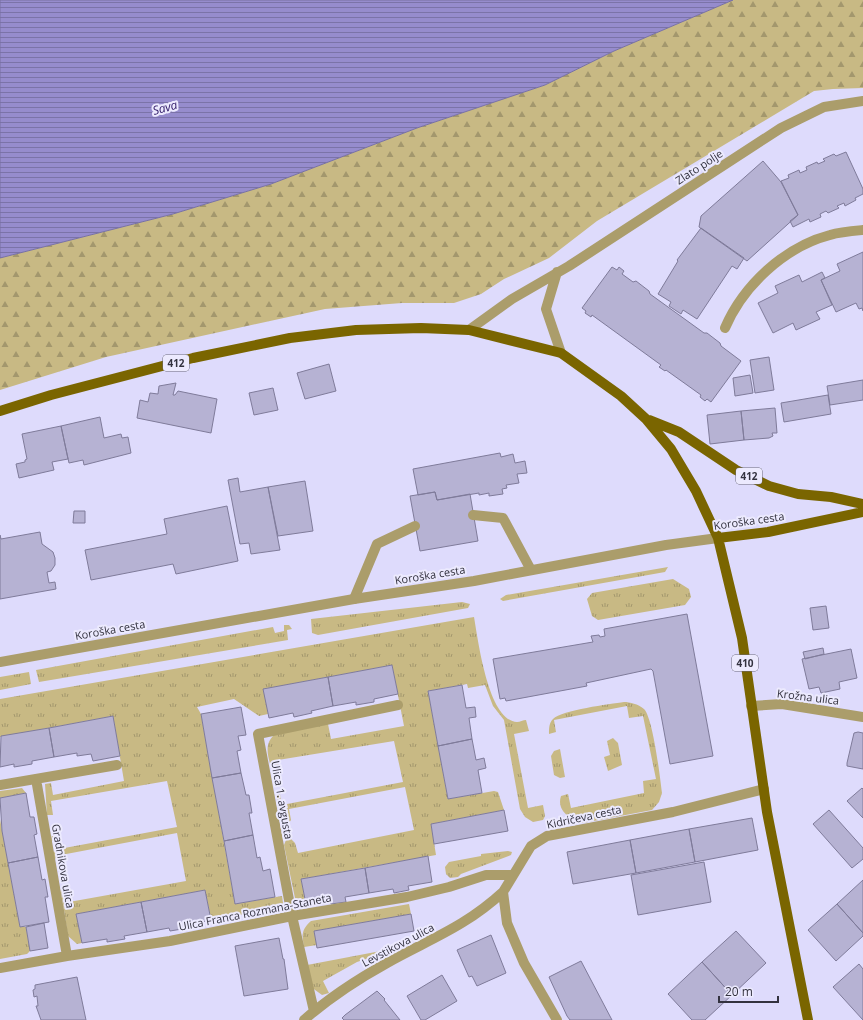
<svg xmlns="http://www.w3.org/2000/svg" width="863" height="1020" font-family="'Open Sans',sans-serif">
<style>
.grass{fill:url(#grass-tufts)}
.forest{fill:url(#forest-firs)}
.water{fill:url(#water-rules);stroke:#7871a2}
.building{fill:#b6b2d3;stroke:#7f7b9a}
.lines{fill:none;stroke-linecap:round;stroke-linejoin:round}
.lane{stroke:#ab9d6b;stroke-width:10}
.street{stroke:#ab9d6b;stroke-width:10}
.primary{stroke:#7a6500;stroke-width:10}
.labels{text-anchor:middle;stroke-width:4;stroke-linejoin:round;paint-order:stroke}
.shield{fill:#eceafe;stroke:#6a6978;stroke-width:1}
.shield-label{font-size:10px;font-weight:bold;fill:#33323f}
.street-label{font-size:11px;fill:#33323f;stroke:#eceafe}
.water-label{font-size:12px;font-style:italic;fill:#36216d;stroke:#eceafe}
</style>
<defs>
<pattern id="grass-tufts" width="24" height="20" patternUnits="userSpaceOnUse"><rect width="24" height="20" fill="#c8b984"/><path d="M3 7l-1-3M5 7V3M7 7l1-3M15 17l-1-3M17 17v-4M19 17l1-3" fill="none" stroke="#a3976d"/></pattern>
<pattern id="forest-firs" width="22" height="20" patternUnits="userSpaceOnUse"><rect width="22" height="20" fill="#c8b984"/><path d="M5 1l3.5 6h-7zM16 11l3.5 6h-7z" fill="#a3976d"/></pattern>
<pattern id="water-rules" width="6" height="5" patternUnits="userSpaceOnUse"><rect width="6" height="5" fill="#968ccd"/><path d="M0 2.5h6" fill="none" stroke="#7b73a8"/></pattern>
</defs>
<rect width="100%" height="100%" fill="#dedbfc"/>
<!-- grass -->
<path class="grass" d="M668,567L665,572L503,601L500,599L506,595Z
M673,579L689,589L691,597L685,605L598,620L592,616L587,599L592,593Z
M462,602L470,604L468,608L318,635L312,633L311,619Z
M474,617C478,639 488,721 517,722C520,722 523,720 526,720L529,731L514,734L528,808L543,805L545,816L543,820L533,822L525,817L520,809L504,720L493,706L485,685L468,688L467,684L428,691L448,799L494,791L498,792L504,810L431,824L436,855L301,879L306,904L298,903L295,898L284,845L286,840L291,839L295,843L298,853L414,830L405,787L289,809L291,820L289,823H285L281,820L277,797L278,792L282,790L283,792L280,794L282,810L288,808L287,804L403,782L394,741L278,760L280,773L273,775C270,761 262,746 274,735L328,724L331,739L404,726L392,665L264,689L268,714L259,716L234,699L197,707L201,714L235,904L282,896L283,903L279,908L211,920L205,890L76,914L82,943L77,944L68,936L61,891L62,888L67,889L69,902L186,881L177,833L61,855V857L54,859L53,852L57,850L55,840L51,841L52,835H56L59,849L177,827L167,781L51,801L53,815H47L45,784L51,783L53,795L124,781L113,716L0,737V699Z
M284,625H289L292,629L287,630L288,640L39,682L36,670L273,627L275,633L284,631Z
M29,672L31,684L0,690V677Z
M624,702C630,702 638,704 644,709C653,718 660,777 662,793L659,802L652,810L583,823C571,820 556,811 561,796L568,794L571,808L644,793L643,781L656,779L643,716L629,718L627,706L554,720L556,732L549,734C549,728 549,723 553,719C562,710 610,704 624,702Z
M613,738L618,743L622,765L608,771L604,757L610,755L607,741Z
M560,749L565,777L560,778L554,775L551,756L554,751Z
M22,788L26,793L0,798V791Z
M0,819L20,927H26L30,951L27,954L0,959Z
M508,851L512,852L511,855L461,874L458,877L450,878L446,874L445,867L449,862L481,856V854Z
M409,904L411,914L314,931L317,945L304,947C302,935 301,930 311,921Z
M386,950L381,954L357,962L323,981L329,993L322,995L311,987L307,965Z"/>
<!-- forest -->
<path class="forest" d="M733,0H863V88L833,89L814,91L597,221L549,258L504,279L481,294L454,303H402L325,309L106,357L0,390V258L173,214L271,184L417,128L545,85L614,51Z"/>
<!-- water -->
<path class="water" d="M0,0H733L614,51L545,85L417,128L271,184L173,214L0,258Z"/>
<!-- building -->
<path class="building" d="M846,152L863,189V194L855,198L856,200L845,206L844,203L837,206L839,208L828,213L826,211L820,214L821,217L810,222L809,219L793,227L790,221L798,215L781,181L789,178L788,175L799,170L800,173L807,170L806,167L817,162L818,164L825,161L823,159L834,154L836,156Z
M763,161L781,182L798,215L747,261L699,227L701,216Z
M701,228L744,258L737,269L732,266L697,319L683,310L681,314L669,306L671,302L658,294L678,261L677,260Z
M863,252V311L862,308L859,309L856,303L836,312L821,280L840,271L837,264Z
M612,267L617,270L619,267L624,271L622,274L633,282L636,281L649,291L650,294L704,333H707L720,343L721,346L741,361L711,402L707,399L705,401L700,397L701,395L666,370L665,371L659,367L661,365L592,315L591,317L585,313L586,311L582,308Z
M822,272L825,278L821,280L832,305L816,312L820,319L796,330L793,323L773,333L758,303L778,293L775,286L799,275L802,282Z
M769,357L774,390L755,393L750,360Z
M329,364L336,391L305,399L297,373Z
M750,375L753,393L735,396L733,378Z
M863,380V400L830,405L827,386Z
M176,383L173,395H175L178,391L217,399L211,433L137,418L140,400L148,402L150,393L158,394L159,386Z
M273,388L278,410L254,415L249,393Z
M828,395L831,414L784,422L781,403Z
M775,408L777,433H772L773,436L769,438L744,440L741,411Z
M741,411L744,440L710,444L707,415Z
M100,417L104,438L121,434L122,438L128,437L131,453L84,465L83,460L69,463L61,426Z
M61,426L68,459L52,462L54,470L19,478L16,464L25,462V460L27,459L22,434Z
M500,453L501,457L513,454L515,463L525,461L527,473L517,474L519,483L506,485L507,488L502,489L503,494L489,496V493L479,495V493L437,500L435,492L418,495L413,469Z
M238,478L240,492L268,487L280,550L251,554L249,543L240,544L228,480Z
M305,481L313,531L278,536L268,487Z
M435,492L437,500L470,494L478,541L420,551L410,496Z
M227,506L238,561L176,574L173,564L91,580L85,550L167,534L164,519Z
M74,511H85V523H73Z
M40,532L42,544L53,552L55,558V565L51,571L47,572L49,583L55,582L56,589L0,599V535L1,539Z
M826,606L829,628L813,630L810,608Z
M687,614L713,756L670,764L653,671L651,669L586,683L587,686L506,701L505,698L500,699L493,659L593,642L591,636L599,635L600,637L605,636L604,629Z
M823,648L824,654L805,659L803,652Z
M851,649L857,678L839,682L840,689L821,693L819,687L809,689L802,659Z
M392,665L398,694L374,699V702L356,705V702L333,706L328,677Z
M328,677L333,706L311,711L312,713L294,717L293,713L269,718L263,689Z
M462,685L466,708L475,707L476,717L469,718L472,739L438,746L428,691Z
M241,707L246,735L238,736L241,750L237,751L241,773L212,778L201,714Z
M113,716L120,756L93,761L91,754L77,756V753L54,757L49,728Z
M49,728L54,757L32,761V764L14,767V764L0,767L1,736Z
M858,732L863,733V769L847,766V763L854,733Z
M472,739L476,760L484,758L486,768L478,770L482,793L448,799L438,746Z
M241,773L246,795H249L252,813H249L253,835L224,841L212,778Z
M862,788L863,789V818L847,801Z
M26,793L30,817H34L37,834L34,835L38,857L8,863L2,831L0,798Z
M504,810L508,831L434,844L431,824Z
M829,810L863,848V859L852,868L813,824Z
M752,818L758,850L695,862L689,829Z
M689,829L695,862L636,873L630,840Z
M253,835L257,858L260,857L263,871L270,869L275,897L235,904L224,841Z
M630,840L636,873L573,884L567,852Z
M428,856L432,882L408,886L409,890L394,893L393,889L369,893L365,868Z
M38,857L42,880L45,879L48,897H45L49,922L20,927L8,863Z
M704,862L711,902L638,915L631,875Z
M365,868L369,893L345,897L346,902L331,904L330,900L306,904L301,879Z
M863,880V933L837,904Z
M205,890L211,920L187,925L188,928L170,931L169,928L147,932L141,902Z
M141,902L147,932L124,936L125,939L107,942V939L82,943L76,914Z
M837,904L863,933V936L836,961L808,930Z
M411,914L414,931L317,948L314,931Z
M44,923L48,948L30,951L26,927Z
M736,931L766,963L732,995L702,962Z
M491,935L506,973L477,986L472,976L469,977L457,950Z
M279,938L283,959H284L288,989L244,996L235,946Z
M581,961L612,1020H570L567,1016L549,977Z
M702,962L732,995L705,1020H692L668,994Z
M859,964L863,969V1020L833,987Z
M442,975L457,1001L425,1020H421L407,996Z
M77,977L86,1020H41L36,1006H38L37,996L34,997L33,990L35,989V985Z
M377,991L385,999L384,1000L400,1020H344L342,1018L345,1015Z"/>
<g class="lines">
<!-- lane -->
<path class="lane" d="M473,515L503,518L531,570
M354,599L377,544L415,526"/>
<!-- street -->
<path class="street" d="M557,272L546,309L561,353
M725,328C743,286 784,247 830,235C840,232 852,231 863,230
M469,330L512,299L569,266L781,128L824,107L863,101
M0,662L354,599L474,581L666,545L718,538
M751,706L782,704L863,717
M36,779L67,956
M0,785L117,765
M0,968L67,956L170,941L292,916L407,897L449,887L486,875H512
M314,1011L292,916L258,734L398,705
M304,1020C329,998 358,979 387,963C430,939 465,927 503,892
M557,1020L524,963L507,923L503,892L531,846L547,836L673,812L764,789"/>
<!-- primary -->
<path class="primary" d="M0,411L51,395L193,358L290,338L356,330L421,328L469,330L561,353L621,396L646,419L671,449L696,491L718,538L742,638L767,812L808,1020
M649,420L679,432L736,470L769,486L798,494L831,497L863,504
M718,538L768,532L863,512"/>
</g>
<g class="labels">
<!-- shield labels -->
<g class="shield">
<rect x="163" y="355" width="26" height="16" rx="3"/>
<rect x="736" y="468" width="26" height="16" rx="3"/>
<rect x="732" y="655" width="26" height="16" rx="3"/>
</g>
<g class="shield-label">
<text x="176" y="367">412</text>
<text x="749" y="480">412</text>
<text x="745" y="667">410</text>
</g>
<!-- street labels -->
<g class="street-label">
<text transform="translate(699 167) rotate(-33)" y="4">Zlato polje</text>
<text transform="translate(749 521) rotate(-8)" y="4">Koroška cesta</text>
<text transform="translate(430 575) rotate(-9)" y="4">Koroška cesta</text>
<text transform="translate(110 630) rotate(-10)" y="4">Koroška cesta</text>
<text transform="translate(808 697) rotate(7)" y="4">Krožna ulica</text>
<text transform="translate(282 800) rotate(80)" y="4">Ulica 1. avgusta</text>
<text transform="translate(584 817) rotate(-12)" y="4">Kidričeva cesta</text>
<text transform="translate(63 866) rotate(80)" y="4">Gradnikova ulica</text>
<text transform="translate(255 912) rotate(-11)" y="4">Ulica Franca Rozmana-Staneta</text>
<text transform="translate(398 945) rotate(-28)" y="4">Levstikova ulica</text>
</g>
<!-- water labels -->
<g class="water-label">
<text transform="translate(165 108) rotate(-15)" y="4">Sava</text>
</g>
</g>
<!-- scale -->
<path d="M719 996v6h59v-6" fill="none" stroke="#33323f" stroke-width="2"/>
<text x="725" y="996" font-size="12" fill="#33323f" stroke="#eceafe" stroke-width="3" paint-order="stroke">20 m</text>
</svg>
